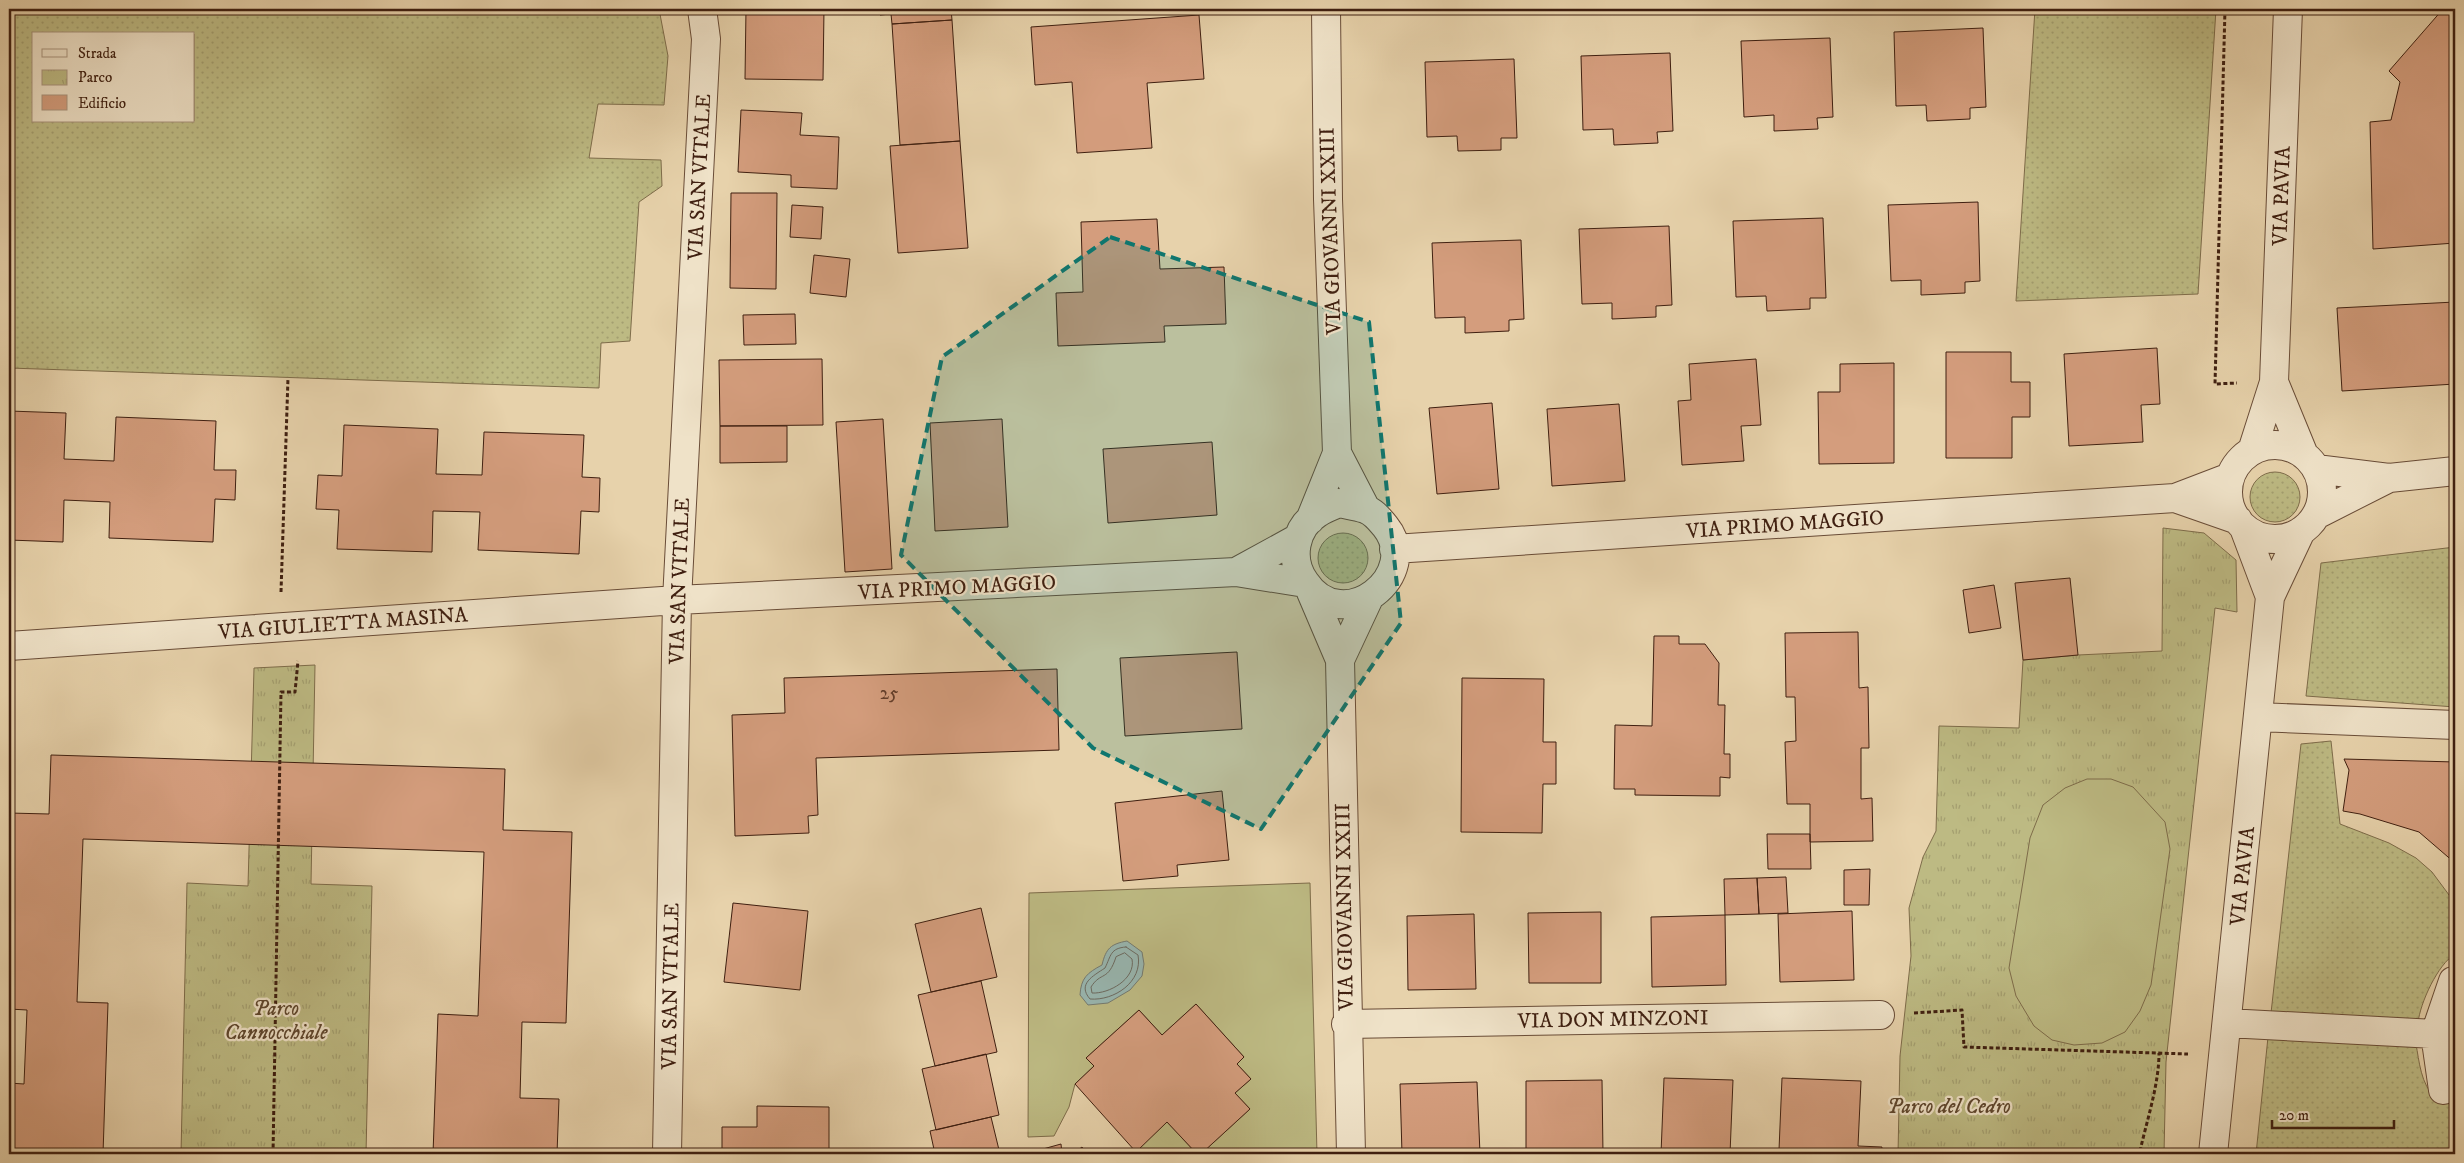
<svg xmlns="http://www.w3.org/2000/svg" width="2464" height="1163" font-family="'IM FELL DW Pica',serif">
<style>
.grass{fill:url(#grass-dots);stroke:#7e6c4a;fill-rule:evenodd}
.park{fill:url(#park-tufts);stroke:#7e6c4a}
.garden{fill:#bdba83;stroke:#7e6c4a}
.water{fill:#98b6b0;stroke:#747a70}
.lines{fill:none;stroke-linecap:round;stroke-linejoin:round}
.shore{stroke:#6c6a60;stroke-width:1}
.building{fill:#d49d7d;stroke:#3f1f10}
.minor-casing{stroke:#694c37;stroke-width:30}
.path{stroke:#3f1f10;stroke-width:3;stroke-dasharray:4 2.5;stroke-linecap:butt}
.minor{stroke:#efe2c8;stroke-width:28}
.marked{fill:#0f766e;fill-opacity:0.2;stroke:#0f766e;stroke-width:4;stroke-dasharray:10 6;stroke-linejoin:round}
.labels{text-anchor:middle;stroke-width:4.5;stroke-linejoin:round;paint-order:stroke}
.number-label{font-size:19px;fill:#643e2b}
.street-label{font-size:21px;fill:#3f1f10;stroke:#efe2c8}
.park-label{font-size:21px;font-style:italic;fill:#5e462d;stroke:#efe2c8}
</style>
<defs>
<pattern id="grass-dots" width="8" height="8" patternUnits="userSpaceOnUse" patternTransform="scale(1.25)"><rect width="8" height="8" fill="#bdba83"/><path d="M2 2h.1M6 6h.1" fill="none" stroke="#a49f70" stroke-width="1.8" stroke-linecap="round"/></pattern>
<pattern id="park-tufts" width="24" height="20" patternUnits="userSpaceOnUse" patternTransform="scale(1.25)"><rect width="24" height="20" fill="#bdba83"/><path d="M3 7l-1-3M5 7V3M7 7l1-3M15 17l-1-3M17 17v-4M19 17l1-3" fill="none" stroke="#a49f70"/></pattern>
</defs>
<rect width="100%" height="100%" fill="#e7d2ab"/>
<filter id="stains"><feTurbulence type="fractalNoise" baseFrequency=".004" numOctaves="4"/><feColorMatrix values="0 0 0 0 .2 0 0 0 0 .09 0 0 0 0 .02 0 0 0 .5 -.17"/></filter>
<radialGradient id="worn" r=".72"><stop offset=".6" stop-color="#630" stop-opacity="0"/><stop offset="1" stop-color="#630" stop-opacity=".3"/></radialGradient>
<!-- grass -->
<path class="grass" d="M9,9H659L668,56L664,105L598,104L589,158L661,160L662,186L639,202L630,341L601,343L599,388L9,368ZM34,34H194V121H34Z
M2035,9H2216L2198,294L2016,301Z
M2250 497a25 25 0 1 1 50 0a25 25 0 1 1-50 0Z
M1318 558a25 25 0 1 1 50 0a25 25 0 1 1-50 0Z
M2455,547V707L2306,696L2321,563Z
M2331,741L2340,824L2389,843L2416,858L2432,872L2455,903V954C2438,964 2420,1003 2418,1023L2271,1013L2301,744Z
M2268,1037L2416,1044C2419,1060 2421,1086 2435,1096C2443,1100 2449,1101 2455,1108V1146L2450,1154H2256Z"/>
<!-- park -->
<path class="park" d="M2163,528L2204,533L2236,560L2237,612L2215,608L2166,1062L2164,1154H1898L1900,1056L1911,956L1909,908L1923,857L1936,831L1939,726L2019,728L2023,660L2078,655L2162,651Z
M315,665L311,884L372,886L366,1154H181L187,883L248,886L254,668Z"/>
<!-- garden -->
<path class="garden" d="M2087,779H2111L2133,787L2165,822L2170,849L2151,985L2140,1011L2125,1032L2102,1043L2074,1045L2052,1040L2034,1026L2016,996L2009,968L2030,838L2043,805L2065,788Z
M1310,883L1317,1154H1201L1250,1109L1235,1093L1251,1079L1237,1064L1244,1057L1196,1004L1162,1035L1139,1010L1086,1058L1094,1066L1075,1084L1069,1107L1054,1136L1028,1137L1029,893Z
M1167,1122L1197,1154H1133L1136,1151Z"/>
<!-- water -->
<path class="water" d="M1127,941L1142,952L1144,964L1142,976L1130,990L1108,1003L1088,1005L1080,995C1081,978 1087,973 1102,965C1106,948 1111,944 1127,941Z"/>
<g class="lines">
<!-- shore -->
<path class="shore" d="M1126,947L1138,955C1143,982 1114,1001 1090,999C1077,984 1093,976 1105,968C1111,956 1110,948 1126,947Z
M1125,953L1132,959C1136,979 1109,994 1092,993L1091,987C1101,971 1108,982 1116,957Z"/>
</g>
<!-- building -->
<path class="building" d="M746,9H824L823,80L745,79Z
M880,9H951L952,20L892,24L891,14L880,15Z
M2443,9H2455V243L2373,249L2370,122L2391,120L2400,82L2389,71Z
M1199,15L1204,79L1147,83L1152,148L1077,153L1072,82L1035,85L1031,27Z
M952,20L960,141L900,145L892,24Z
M1983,28L1986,107L1970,108V119L1927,121L1926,105L1896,106L1894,32Z
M1830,38L1833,117L1817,118L1818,129L1774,131V115L1744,117L1741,41Z
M1670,53L1673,131L1657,132L1658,143L1614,145L1613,129L1583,130L1581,56Z
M1514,59L1517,138H1501V150L1458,151L1457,136L1427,137L1425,62Z
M741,110L802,113L800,135L839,137L837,189L791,187V175L738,172Z
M960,141L968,248L898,253L890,146Z
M731,193H777L776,289L730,288Z
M1978,202L1980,281L1965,282V293L1921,295V280L1891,281L1888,205Z
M792,205L823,207L821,239L790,237Z
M1823,218L1826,298H1810V309L1767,311L1766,296L1736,297L1733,221Z
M1157,219L1160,269L1224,267L1226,324L1164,326L1165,342L1058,346L1056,293L1083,292L1081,222Z
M1669,226L1672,305L1656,306V317L1612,319V303L1582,304L1579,229Z
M1521,240L1524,319L1509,320V331L1465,333V317L1435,318L1432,243Z
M814,255L850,259L846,297L810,293Z
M2455,302V384L2342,391L2337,308Z
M795,314L796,344L744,345L743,315Z
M2157,348L2160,404L2141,405L2143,442L2069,446L2064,354Z
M1946,352H2011V382H2030V417H2012V458H1946Z
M822,359L823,425L720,426L719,360Z
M1756,359L1761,425L1741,426L1744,461L1682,465L1678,401L1691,400L1689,364Z
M1894,363V463L1819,464L1818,392H1840V364Z
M1492,403L1499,489L1437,494L1429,408Z
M1619,404L1625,481L1552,486L1547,409Z
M9,411L66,413L64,459L114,461L116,417L216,421L214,470H236L235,500L215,499L213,542L109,538L110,502L64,500L63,542L9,540Z
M883,419L892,569L845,572L836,422Z
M1002,419L1008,527L935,531L930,423Z
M344,425L438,429L436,474L482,475L484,432L584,435L582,477L600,478L599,512L581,511L579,554L478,550L480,512L433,511L432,552L337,549L339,510L316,509L318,475L342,476Z
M720,426H787V462L720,463Z
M1212,442L1217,515L1108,523L1103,449Z
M2070,578L2078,655L2023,660L2015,583Z
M1994,585L2001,628L1969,633L1963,590Z
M1858,632L1859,688L1868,687L1869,748H1861V799L1872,798L1873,841L1810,842V804H1787L1785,742L1796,741L1795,697H1786L1785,633Z
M1654,636H1679V644H1705L1719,663L1718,705H1725L1724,754H1730V778L1720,777V796L1635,795V789H1614L1615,725L1652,726Z
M1237,652L1242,729L1125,736L1120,658Z
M1057,669L1059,750L816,758L818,815L808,816L809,833L735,836L732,715L785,713L784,678Z
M1462,678L1544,679L1543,742H1556V784H1543L1542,833L1461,832Z
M51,755L505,769L503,830L572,832L566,1023L522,1022L520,1098L559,1099L557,1154H433L438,1014L478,1016L484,852L83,839L77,1002L108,1003L103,1154H9V1083L24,1084L27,1010L9,1009V813L49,814Z
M2344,759L2455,762V863L2419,832L2360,814L2343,811L2349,770Z
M1222,791L1229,860L1177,865L1178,876L1123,881L1115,803Z
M1767,834H1810L1811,869H1768Z
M1870,869L1869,905H1844V870Z
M1786,877L1788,913L1759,914L1757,878Z
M1757,878L1759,914L1725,915L1724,879Z
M733,903L808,911L800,990L724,982Z
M981,908L997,977L931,992L915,924Z
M1852,911L1854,980L1780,982L1778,914Z
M1601,912V983H1529L1528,913Z
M1474,914L1476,989L1408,990L1407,916Z
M1725,915L1726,985L1652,987L1651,917Z
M981,981L997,1052L935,1066L918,995Z
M1196,1004L1244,1057L1237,1064L1251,1079L1235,1093L1250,1109L1201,1154H1197L1167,1122L1136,1152L1075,1084L1094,1066L1086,1058L1139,1010L1162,1035Z
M2455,1008V1103L2443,1073L2442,1046Z
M986,1054L999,1115L936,1130L922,1069Z
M1664,1078L1733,1080L1730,1154H1661Z
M1782,1078L1861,1081L1858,1146L1882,1147L1881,1154H1800V1151L1779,1150Z
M1602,1080L1603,1154H1526V1081Z
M1477,1082L1480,1154H1402L1400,1084Z
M757,1106L829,1107V1154H722V1127H757Z
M991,1117L1000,1154H935L930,1131Z
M1061,1144L1062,1154H1043V1149Z
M1082,1147L1087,1154H1073Z"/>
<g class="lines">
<defs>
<path id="minor" d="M2274,382L2304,455
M2228 492a47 47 0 1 1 94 0a47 47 0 1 1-94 0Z
M2252,451L2274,382L2288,9
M1337,453L1366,509
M2316,469L2389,478L2455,471
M2175,498L2238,520
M1339,503C1347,505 1357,506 1365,509C1374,512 1379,519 1385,526C1424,574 1343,639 1305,582C1289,560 1294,528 1318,513C1324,509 1332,506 1339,503Z
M2316,515L2389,478
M1310,520L1337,453L1328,199L1326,9
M2244,528L2270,597
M1394,549L2175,498L2230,477
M1236,572L1298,538
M1311,592L1340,660L1351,1154
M9,646L677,600L1236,572L1305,583
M1340,660L1369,598
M2258,717L2455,725
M2227,1023L2435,1034
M1346,1024L1880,1015
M2443,1090L2435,1034L2453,981
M667,1154L677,600L706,39L702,9
M2213,1154L2270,597L2301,531"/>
</defs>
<!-- minor casing -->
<use href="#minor" class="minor-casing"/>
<!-- path -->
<path class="path" d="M2225,9L2215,384L2237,383
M281,592L288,378
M1914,1013L1962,1010L1964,1047L2188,1054
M2140,1151C2147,1120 2159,1084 2159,1053
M273,1154L281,692H295L298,661
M2094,1154L2140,1151L2164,1154"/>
<!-- minor -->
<use href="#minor" class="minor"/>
</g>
<!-- marked area -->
<path class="marked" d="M1110,237L1369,322L1401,623L1261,829L1093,748L901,555L942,357Z"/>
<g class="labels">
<!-- number labels -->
<g class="number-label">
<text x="889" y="699">25</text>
</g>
<!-- street labels -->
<g class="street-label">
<text transform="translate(699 177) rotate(-87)" y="7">VIA SAN VITALE</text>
<text transform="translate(2281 196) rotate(-88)" y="7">VIA PAVIA</text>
<text transform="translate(1330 231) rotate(-92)" y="7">VIA GIOVANNI XXIII</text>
<text transform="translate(1785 524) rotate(-4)" y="7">VIA PRIMO MAGGIO</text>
<text transform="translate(679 581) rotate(-88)" y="7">VIA SAN VITALE</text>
<text transform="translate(957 587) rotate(-3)" y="7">VIA PRIMO MAGGIO</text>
<text transform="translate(343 623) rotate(-4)" y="7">VIA GIULIETTA MASINA</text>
<text transform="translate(2242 876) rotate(-84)" y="7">VIA PAVIA</text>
<text transform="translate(1344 907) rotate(-91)" y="7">VIA GIOVANNI XXIII</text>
<text transform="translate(670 986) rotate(-89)" y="7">VIA SAN VITALE</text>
<text transform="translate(1613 1019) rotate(-1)" y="7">VIA DON MINZONI</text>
</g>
<!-- park labels -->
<g class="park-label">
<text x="276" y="1015">Parco<tspan x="276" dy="24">Cannocchiale</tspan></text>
<text x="1949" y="1113">Parco del Cedro</text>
</g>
</g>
<!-- margin -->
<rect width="2464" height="1163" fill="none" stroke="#e7d2ab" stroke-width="30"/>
<rect x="10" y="10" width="2444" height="1143" fill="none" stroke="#3f1f10" stroke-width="2.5"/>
<rect x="15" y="15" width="2434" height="1133" fill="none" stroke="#3f1f10"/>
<!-- legend -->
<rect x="32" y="32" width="162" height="90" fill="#efe2c8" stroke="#a9947e"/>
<rect x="42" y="49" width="25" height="8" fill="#efe2c8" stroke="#a9947e"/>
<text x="78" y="58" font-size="15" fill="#3f1f10">Strada</text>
<rect x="42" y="70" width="25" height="15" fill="url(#park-tufts)" stroke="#a9947e"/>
<text x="78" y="82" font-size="15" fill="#3f1f10">Parco</text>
<rect x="42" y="95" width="25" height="15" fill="#d49d7d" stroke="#a9947e"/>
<text x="78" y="108" font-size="15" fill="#3f1f10">Edificio</text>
<!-- scale -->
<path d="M2272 1120v8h122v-8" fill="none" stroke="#3f1f10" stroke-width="2.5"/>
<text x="2279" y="1120" font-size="15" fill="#3f1f10" stroke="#efe2c8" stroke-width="4" paint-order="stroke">20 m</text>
<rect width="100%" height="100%" filter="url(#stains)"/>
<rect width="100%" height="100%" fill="url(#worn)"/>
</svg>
